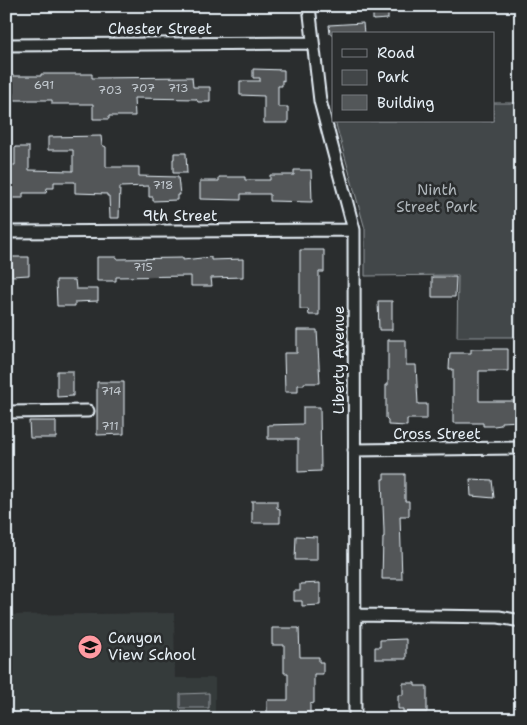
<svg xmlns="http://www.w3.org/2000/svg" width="527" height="725" font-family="'Shantell Sans',sans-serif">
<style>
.built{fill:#363a3b}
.green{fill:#424648;stroke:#959ca0}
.building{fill:#535759;stroke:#e8f1f8}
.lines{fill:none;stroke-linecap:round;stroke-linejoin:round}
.minor-casing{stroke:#e8f1f8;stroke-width:15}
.minor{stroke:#2a2d2e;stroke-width:11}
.labels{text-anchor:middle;stroke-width:5;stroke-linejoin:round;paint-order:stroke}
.number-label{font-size:12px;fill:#c3cad0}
.street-label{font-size:15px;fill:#e8f1f8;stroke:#2a2d2e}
.park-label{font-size:15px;fill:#aeb5ba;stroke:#2a2d2e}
.poi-label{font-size:15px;fill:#e8f1f8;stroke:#2a2d2e;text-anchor:start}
</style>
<rect width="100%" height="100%" fill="#2a2d2e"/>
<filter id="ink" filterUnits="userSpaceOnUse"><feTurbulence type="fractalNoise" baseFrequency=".02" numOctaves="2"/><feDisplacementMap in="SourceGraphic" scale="10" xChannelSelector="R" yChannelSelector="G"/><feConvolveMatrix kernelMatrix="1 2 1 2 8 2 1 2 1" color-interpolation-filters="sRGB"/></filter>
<g filter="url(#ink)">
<!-- built -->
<path class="built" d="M174,613L175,678H215V719H6V615Z"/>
<!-- green -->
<path class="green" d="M493,103H521V337H457L458,275L365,276V229L335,121H493Z
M209,693V708H180V694Z"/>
<!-- building -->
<path class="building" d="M373,6H388V19L373,20Z
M363,23L364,34H330L329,25Z
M253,69L284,70V81L282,80V86H278V107H288V123H264V96L240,95V81H260V78H253Z
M41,74H92V78L192,77L193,87H210V102H198L196,99L134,98L135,116H109V119H93V104H52V100H14L13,93H6V76H41Z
M101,136L102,145L106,147V167H139V176L178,177L180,195H177V200L153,201V197H149V186L120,187L119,218H110L109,196H107V194L75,193V182H54V188H47L46,193H23V198H6V165H15V147H29V170L73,171V150H48V137Z
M174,153H186L187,173H173V159H174Z
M294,170H311L312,202L270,201V194H241V200L200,199V181H219V177H245V180H270V175H294Z
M300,250H324V272H319V315H309L308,309H300Z
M11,257H29V275L12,276Z
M97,257H117V259L183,258V260L211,257V260L243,259V277L211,278L212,286H191V276L116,277V281H97Z
M432,277H456L455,297H432Z
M56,280H75L76,289H98V301L75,302V306H57Z
M378,301H392V330H379Z
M297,330H317L320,383H304V385H298V392H285L284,353H297Z
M388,340H406V365H416L418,404H427V419H407V426L388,425V420L386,418V385H388Z
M471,349H508V371H479V401H521V421L501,422V425L494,426H483V423H453V369H449L450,353H471Z
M57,371H73V396L57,397Z
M97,382H124V434L97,435Z
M303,407H320L321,471L298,472V439H268V425L303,424Z
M29,421H56V438H30Z
M384,474H405V501H409V516H400L402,579H382L383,537H384V531L382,479H384Z
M470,479L492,480L494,498L471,496Z
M252,501H277V508L280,509V523H252Z
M296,536L317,537V560H295Z
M320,583V605L302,606V601H294V591H300V584Z
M272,628H299L300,657H319V662H323V674H314V703L310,704V719H285V712H267V700H288V673H284V645H272Z
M406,639V659H375V647H380V640Z
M403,683H415V686H427V712H403V709H398V695H403Z"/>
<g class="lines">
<defs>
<path id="minor" d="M309,6L320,101L354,230L355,719
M6,45L313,43
M6,232L354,230
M6,412L88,411
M354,450L521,448
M355,615L499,617L521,621"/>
</defs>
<!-- minor casing -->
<use href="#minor" class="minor-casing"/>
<!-- minor -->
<use href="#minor" class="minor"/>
</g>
</g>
<!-- icons -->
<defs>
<symbol id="school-disc" viewBox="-11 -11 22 22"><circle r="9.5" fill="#ff9aa2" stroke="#2a2d2e"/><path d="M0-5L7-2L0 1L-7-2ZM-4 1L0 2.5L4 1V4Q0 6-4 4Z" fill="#111"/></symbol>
</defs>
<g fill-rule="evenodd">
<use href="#school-disc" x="76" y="633" width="28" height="28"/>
</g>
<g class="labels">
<!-- number labels -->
<g class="number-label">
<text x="44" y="89">691</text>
<text x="143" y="92">707</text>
<text x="178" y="92">713</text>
<text x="110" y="94">703</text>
<text x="163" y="189">718</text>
<text x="143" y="271">715</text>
<text x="111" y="395">714</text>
<text x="110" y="430">711</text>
</g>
<!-- street labels -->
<g class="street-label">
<text x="160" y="34">Chester Street</text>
<text x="180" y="221">9th Street</text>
<text transform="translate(339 360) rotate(-90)" y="5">Liberty Avenue</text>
<text x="437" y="439">Cross Street</text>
</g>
<!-- park labels -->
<g class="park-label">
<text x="437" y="195">Ninth<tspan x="437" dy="17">Street Park</tspan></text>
</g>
<!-- poi labels -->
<g class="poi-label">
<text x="108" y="643">Canyon<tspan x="108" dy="17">View School</tspan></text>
</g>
</g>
<!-- margin -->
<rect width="527" height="725" fill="none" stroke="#2a2d2e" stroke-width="25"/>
<rect x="12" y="12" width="502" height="700" fill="none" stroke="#e8f1f8" stroke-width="2" filter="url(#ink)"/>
<!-- legend -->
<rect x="332" y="32" width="162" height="90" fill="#2a2d2e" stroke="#767b7f"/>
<rect x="342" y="49" width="25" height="8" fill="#2a2d2e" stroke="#767b7f"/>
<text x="377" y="58" font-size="15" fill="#e8f1f8">Road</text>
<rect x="342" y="70" width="25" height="15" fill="#424648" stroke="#767b7f"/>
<text x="377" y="82" font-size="15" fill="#e8f1f8">Park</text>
<rect x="342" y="95" width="25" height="15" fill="#535759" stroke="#767b7f"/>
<text x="377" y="108" font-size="15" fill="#e8f1f8">Building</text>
</svg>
